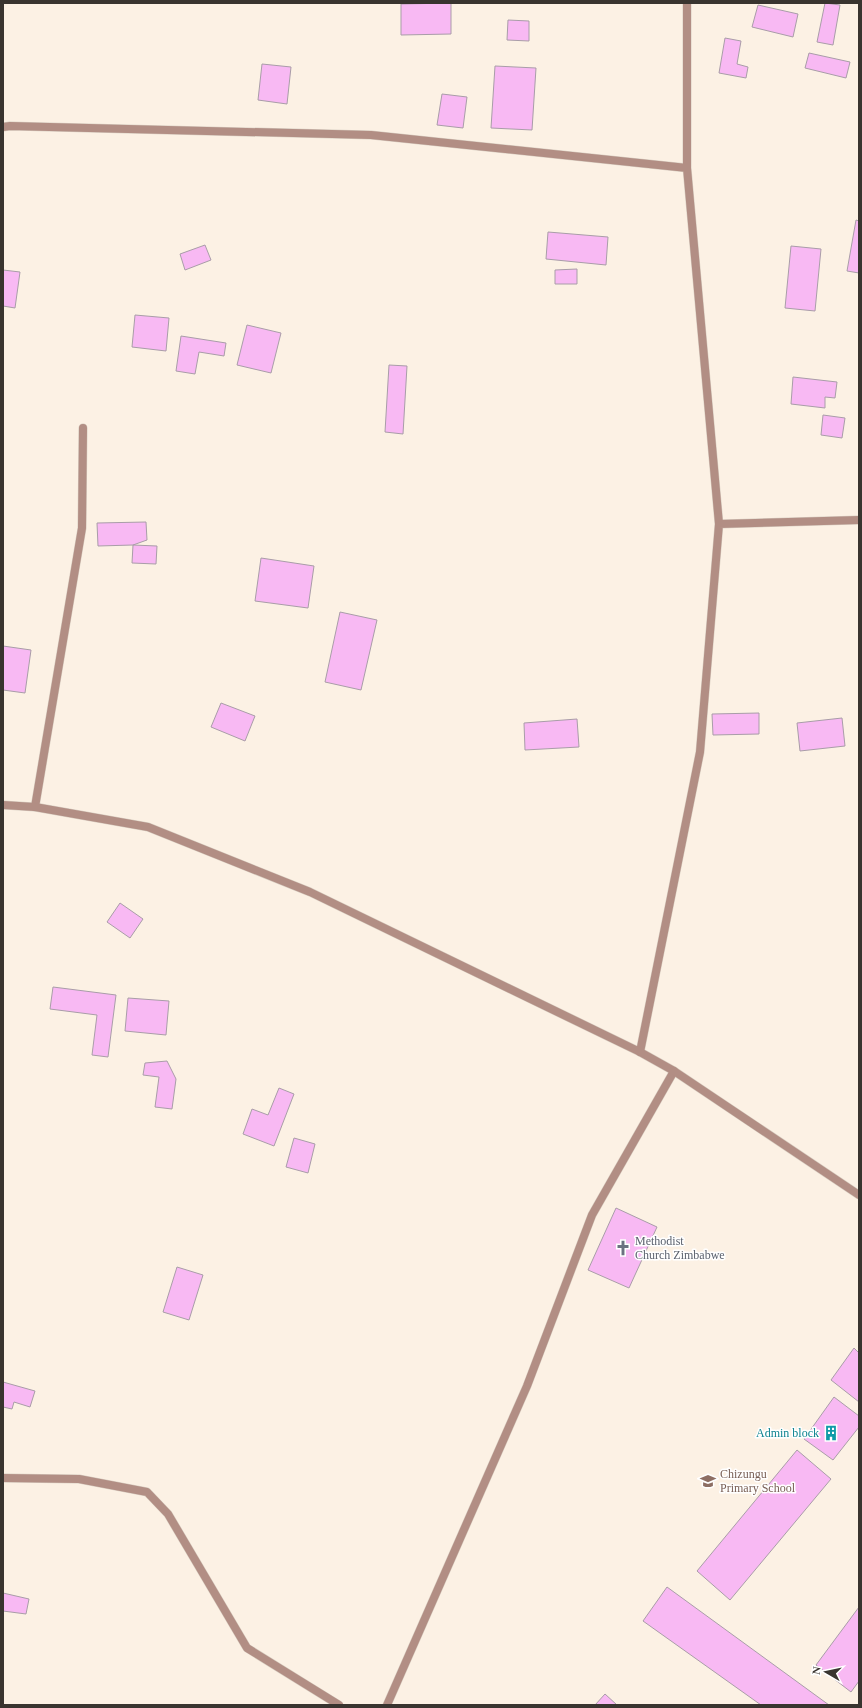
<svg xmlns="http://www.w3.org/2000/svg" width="862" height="1708" font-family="Georgia,serif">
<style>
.building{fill:#f8b9f3;stroke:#a99da8}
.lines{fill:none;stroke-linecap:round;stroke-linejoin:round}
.service-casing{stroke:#d9cfc3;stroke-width:9}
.minor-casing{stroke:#d9cfc3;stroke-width:9}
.tertiary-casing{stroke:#d9cfc3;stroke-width:9}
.service{stroke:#b28e84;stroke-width:8}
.minor{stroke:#b28e84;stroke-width:8}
.tertiary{stroke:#b28e84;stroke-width:8}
.labels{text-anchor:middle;stroke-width:3;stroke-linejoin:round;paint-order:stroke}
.worship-label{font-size:12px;fill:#5b616d;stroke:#fff;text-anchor:start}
.culture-label{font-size:12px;fill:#0d838f;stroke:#fff;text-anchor:end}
.education-label{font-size:12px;fill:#785e54;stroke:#fff;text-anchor:start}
</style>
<rect width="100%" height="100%" fill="#fcf1e4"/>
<!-- building -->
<path class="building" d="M451,3V34L401,35V4Z
M825,3L840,5L833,45L817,42Z
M758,5L798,14L793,37L752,27Z
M508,20L529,21V41L507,40Z
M725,38L741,41L737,64L748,67L746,78L719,73Z
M809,53L850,62L846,78L805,68Z
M262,64L291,67L287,104L258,100Z
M495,66L536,68L532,130L491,128Z
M442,94L467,97L463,128L437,125Z
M856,220L859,221V273L847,271Z
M548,232L608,237L606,265L546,259Z
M205,245L211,260L185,270L180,254Z
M791,246L821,249L815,311L785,308Z
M577,269V284H555V270Z
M3,270L20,272L15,308L3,306Z
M135,315L169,318L166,351L132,347Z
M247,325L281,333L271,373L237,365Z
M181,336L226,343L224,356L199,352L195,374L176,371Z
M389,365L407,366L403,434L385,432Z
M793,377L837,382L835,398L825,397V408L791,404Z
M823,415L845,418L842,438L821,435Z
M146,522L147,540L133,545L98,546L97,523Z
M133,545L157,546L156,564L132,563Z
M261,558L314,566L308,608L255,601Z
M340,612L377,620L361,690L325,682Z
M3,646L31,650L25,693L3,690Z
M221,703L255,716L245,741L211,727Z
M759,713V734L713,735L712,714Z
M842,718L845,746L800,751L797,723Z
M577,719L579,747L525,750L524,723Z
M120,903L143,919L130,938L107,922Z
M53,987L116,995L108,1057L92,1055L97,1015L50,1009Z
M128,998L169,1001L166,1035L125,1031Z
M167,1061L176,1079L172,1109L155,1107L159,1077L143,1075L145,1063Z
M279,1088L294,1094L274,1146L243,1134L252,1109L268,1115Z
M294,1138L315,1144L308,1173L286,1167Z
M616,1208L657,1227L629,1288L588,1270Z
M177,1267L203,1275L189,1320L163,1312Z
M854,1348L859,1353V1402L831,1380Z
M3,1382L35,1391L30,1407L14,1402L12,1409L3,1407Z
M834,1397L859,1416V1427L833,1460L804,1439Z
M797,1450L831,1479L730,1600L697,1571Z
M667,1587L829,1705H761L643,1621Z
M3,1593L29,1599L26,1614L3,1611Z
M859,1607V1681L851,1692L816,1665Z
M605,1694L617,1705H595Z"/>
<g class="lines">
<defs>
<path id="service" d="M35,807L82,528L83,428
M387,1705L527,1386L592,1215L674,1071"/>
<path id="minor" d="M3,127L10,126L371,135L687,168
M719,524L859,520
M640,1052L700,752L719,524L687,168V3
M3,1478L79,1479L147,1492L168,1514L247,1648L339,1705"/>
<path id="tertiary" d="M3,805L35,807L148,827L310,892L640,1052L674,1071L859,1195"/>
</defs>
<!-- service casing -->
<use href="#service" class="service-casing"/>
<!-- minor casing -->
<use href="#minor" class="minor-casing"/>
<!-- tertiary casing -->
<use href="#tertiary" class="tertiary-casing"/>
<!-- service -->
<use href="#service" class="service"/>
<!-- minor -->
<use href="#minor" class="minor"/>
<!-- tertiary -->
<use href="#tertiary" class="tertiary"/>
</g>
<!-- icons -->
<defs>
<symbol id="church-bare" viewBox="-9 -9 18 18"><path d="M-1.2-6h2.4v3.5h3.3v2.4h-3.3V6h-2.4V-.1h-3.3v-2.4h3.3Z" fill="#6b7280" stroke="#fff" stroke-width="2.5" paint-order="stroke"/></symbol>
<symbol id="building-bare" viewBox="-9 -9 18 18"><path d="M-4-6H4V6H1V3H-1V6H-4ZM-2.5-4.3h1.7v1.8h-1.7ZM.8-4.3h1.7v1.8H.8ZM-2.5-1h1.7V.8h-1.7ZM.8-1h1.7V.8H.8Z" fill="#0f9aa8" stroke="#fff" stroke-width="2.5" paint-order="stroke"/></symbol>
<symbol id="school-bare" viewBox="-9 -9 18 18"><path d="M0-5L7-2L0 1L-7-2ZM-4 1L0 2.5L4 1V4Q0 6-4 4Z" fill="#8d6e63" stroke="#fff" stroke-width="2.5" paint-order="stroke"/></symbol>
</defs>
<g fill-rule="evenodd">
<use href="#church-bare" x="612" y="1237" width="22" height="22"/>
<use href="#building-bare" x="820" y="1422" width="22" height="22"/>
<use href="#school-bare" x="697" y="1470" width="22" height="22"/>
</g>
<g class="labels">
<!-- worship labels -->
<g class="worship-label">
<text x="635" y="1245">Methodist<tspan x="635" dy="14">Church Zimbabwe</tspan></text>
</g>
<!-- culture labels -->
<g class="culture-label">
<text x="819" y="1437">Admin block</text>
</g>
<!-- education labels -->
<g class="education-label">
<text x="720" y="1478">Chizungu<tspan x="720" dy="14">Primary School</tspan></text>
</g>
</g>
<!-- border -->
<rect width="862" height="1708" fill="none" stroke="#39342f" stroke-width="8"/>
<!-- north arrow -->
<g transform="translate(826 1672) rotate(279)" stroke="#ffffff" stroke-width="3" paint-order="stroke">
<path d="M0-3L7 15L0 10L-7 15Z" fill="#39342f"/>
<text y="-6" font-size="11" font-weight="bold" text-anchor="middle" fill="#39342f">N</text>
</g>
</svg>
